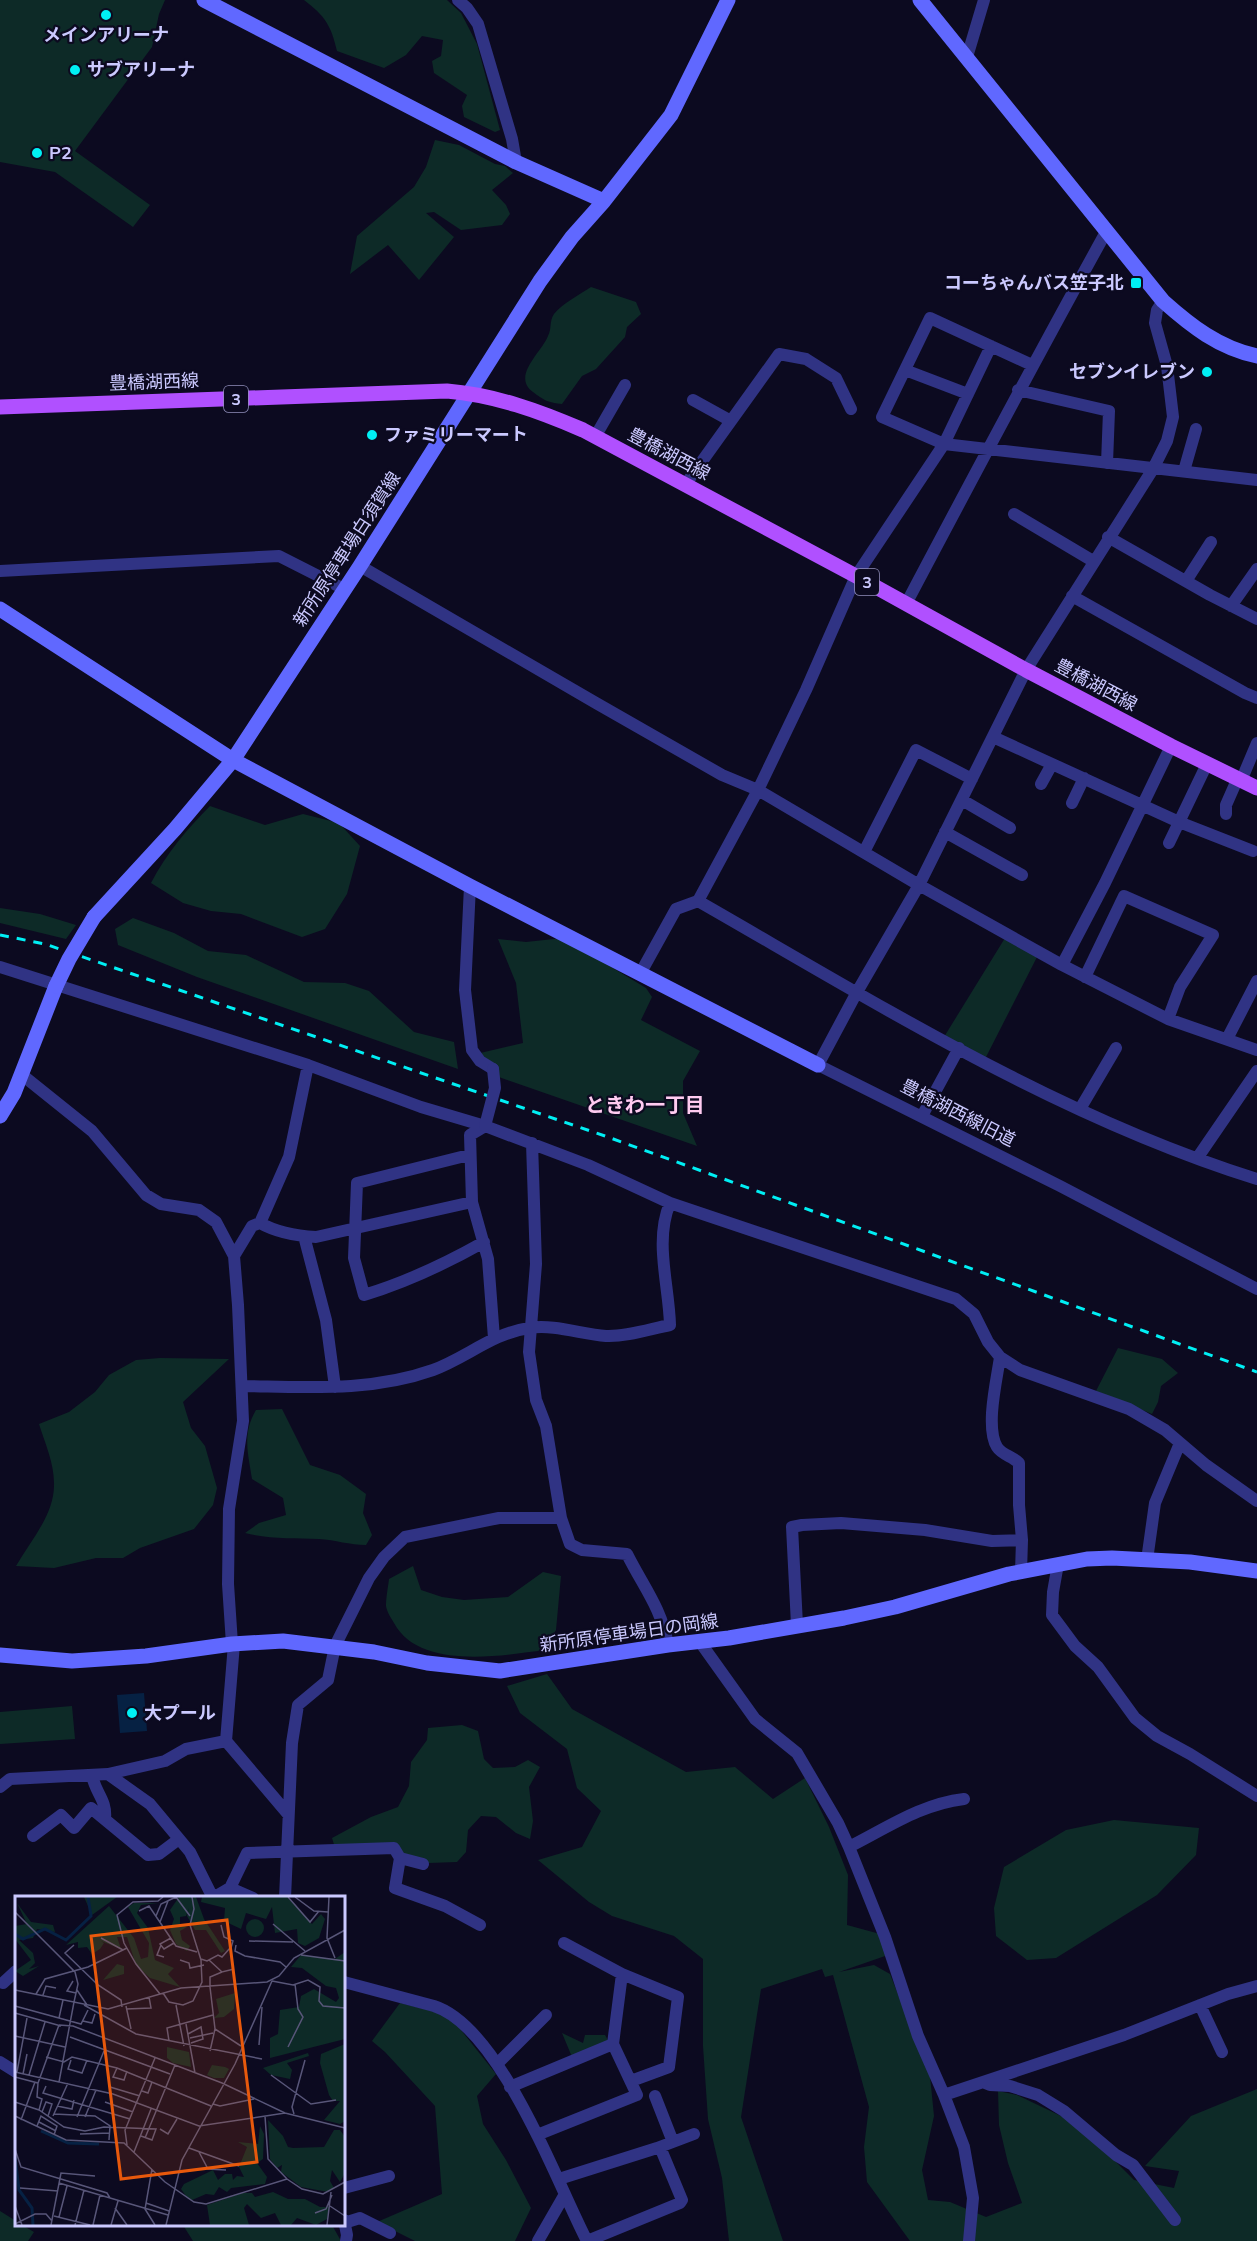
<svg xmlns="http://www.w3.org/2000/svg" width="1257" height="2241" font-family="Mulish,'Noto Sans JP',sans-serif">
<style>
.green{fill:#0d2a27}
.water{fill:#062143}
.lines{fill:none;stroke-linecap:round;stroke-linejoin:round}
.street{stroke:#303384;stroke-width:12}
.secondary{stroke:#6068ff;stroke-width:15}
.primary{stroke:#b050ff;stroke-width:15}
.rail{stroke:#00eff4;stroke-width:3;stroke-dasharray:9 8;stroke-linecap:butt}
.street-bridge{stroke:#303384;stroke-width:12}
.secondary-bridge{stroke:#6068ff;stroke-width:15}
.poi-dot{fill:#00eff4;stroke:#0c0a20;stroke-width:2}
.labels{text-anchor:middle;stroke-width:4.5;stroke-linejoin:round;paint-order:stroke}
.shield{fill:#0c0a20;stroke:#9290bc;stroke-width:1.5}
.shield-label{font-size:16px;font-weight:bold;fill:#cbc9ff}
.poi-label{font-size:18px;font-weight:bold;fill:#cbc9ff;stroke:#0c0a20;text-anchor:start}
.street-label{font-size:18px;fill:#cbc9ff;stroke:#0c0a20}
.neighbourhood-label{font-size:20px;font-weight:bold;fill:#ffcbf0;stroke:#0c0a20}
.inset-river{fill:none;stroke:#062143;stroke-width:3}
.inset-road{fill:none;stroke:#585679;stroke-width:1.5}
.view{fill:#e8590c;fill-opacity:0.15;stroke:#e8590c;stroke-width:3}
.inset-edge{fill:none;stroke:#cbc9ff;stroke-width:3}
</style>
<rect width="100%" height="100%" fill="#0c0a20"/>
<!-- green -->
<path class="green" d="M0,0H165L159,14L152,47L75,151L150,205L133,227L55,172L0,162Z
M304,0H447L461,13L477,44L500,130L495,132L464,117L462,106L467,95L434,73L432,61L441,56L443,40L422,36L406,55L384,68L337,51C331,25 325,16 304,0Z
M435,140L459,145L495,164L505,166L513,173L492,190L506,205L510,214L502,225L461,230L434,212L426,213L454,237L419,280L388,245L350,274L357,236L414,187L426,167Z
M591,287L636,302L641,314L627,327L625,337L596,369L582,376L562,404C549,403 543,400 533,392C511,376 542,352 548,336C552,329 549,321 554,314C563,303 579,295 591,287Z
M210,806L265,825L303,814L339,823L360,846L347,894L325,929L302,937L241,914L211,911L183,903L151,883C166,854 187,829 210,806Z
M0,908L40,914L76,925L66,939L0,923Z
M133,918L174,933L208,951L246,955L304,982L345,983L369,991L414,1032L454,1042L458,1069L197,977L118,945L115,929Z
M563,938L646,988L652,997L641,1020L700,1051L683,1081V1113L697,1146L496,1076L476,1054L523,1043L516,983L498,939L526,942Z
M1005,938L1037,957L985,1059L944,1037Z
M1118,1348L1162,1359L1178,1373L1161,1386L1158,1402L1152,1414L1096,1391Z
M160,1358L229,1359L183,1402L191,1428L205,1446L217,1488L213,1505L194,1529L140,1548L123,1558H96L54,1568L16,1566C31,1540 55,1514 54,1483C54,1463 45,1443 39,1424L69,1412L95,1392L109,1375L136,1360Z
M282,1409L310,1465L340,1475L366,1494L363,1513L372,1535L366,1545C350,1545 335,1540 319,1539C294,1538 269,1539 245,1533L259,1523L286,1515L283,1498L252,1479C248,1453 242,1434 256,1410Z
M413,1566L421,1590L442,1597L464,1600L508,1597L543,1572L561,1576L556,1630L544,1650C501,1656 419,1670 394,1623C391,1618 387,1612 386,1606C386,1598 388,1587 389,1579Z
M547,1674L572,1709L686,1772L735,1767L773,1799L805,1778L829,1827L848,1875L847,1925L880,1934L888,1955L839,1972L874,1965L890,1974L930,2076L934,2116L922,2170L928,2200L950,2202L986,2217L1022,2203L1008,2163L999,2125L998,2091L1017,2095L1063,2117L1108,2154L1134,2180L1174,2188L1179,2171L1145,2166L1191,2116L1257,2089V2241H910L867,2182L864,2147L869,2107L833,1975L825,1977L822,1969L761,1989L741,2117L783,2241H729L722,2178L708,2119L703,2046V1959L674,1936L612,1916L589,1902L538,1860L582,1847L601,1811L577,1788L567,1749L520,1713L507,1686Z
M72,1706L75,1739L0,1744V1712Z
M462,1725L478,1731L484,1759L493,1768L515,1767L528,1760L540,1767L529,1787L533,1821L530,1839L516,1833L496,1817L481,1816L468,1830L466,1852L457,1862L429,1863L388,1853L336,1851L332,1838L371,1817L398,1807L409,1786L411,1762L427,1740L428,1728Z
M1114,1820L1199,1828L1196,1855L1157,1895L1056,1958L1027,1960L996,1936L994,1908L1004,1867L1066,1830Z
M400,2003L440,2013L457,2025L496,2074L477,2096L483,2124L506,2160L531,2208L515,2241H415L377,2222L442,2194L435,2106L385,2052L372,2041Z
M562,2033L583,2043L585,2035H605L609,2042L572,2057Z
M0,2211L16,2221V2224L22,2225L34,2232L28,2241H0Z
M183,2225H332L341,2241H193Z"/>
<!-- water -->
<path class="water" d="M144,1693L147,1731L120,1733L117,1695Z"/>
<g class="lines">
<!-- street -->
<path class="street" d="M458,0L467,8L478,24L512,139L516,162
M967,57L984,0
M1163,301L1157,310L1155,323L1167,366L1173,417L1167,441L1153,469L1026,670L919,885L857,992L818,1065L1060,1186L1257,1289
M1032,365L930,318L882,417L944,444L1257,480
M905,370L968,394
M1018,390L1109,411L1107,463
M693,400L731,421
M595,437L625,385
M1184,471L1196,429
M685,485L779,354L806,359L836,378L851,409
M1014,514L1093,561
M1108,537L1210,595L1257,619
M360,566L596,703L722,775L758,790L919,885L1062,965L1168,1019L1257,1050
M0,571L279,556L344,589
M1186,581L1211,542
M1072,596L1245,693L1257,698
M906,604C972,479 1038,355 1106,232
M1231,606L1257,569
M993,737L1179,822L1253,851
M1241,781L1257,743
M1041,784L1052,764
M962,800L1010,828
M1072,803L1084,778
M1226,814V805L1237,780
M945,832L1022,875
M1169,843L1207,764
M864,852L916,750L972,779
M470,886L465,990L472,1050L480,1061L493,1069
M698,901C878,1004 1058,1117 1257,1179
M1062,965L1105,883L1171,746
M0,967L308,1065L421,1107L485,1126L588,1165L670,1203L956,1299L974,1314L988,1342L1000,1357L1020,1370L1129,1409L1165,1430L1206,1465L1257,1501
M640,974L676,909L698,901L758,790L806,690L856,576L944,444L991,346
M1085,977L1124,896L1213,935L1180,987L1168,1019
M1227,1039L1257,981
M21,1074L92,1131L146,1195L161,1204L199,1210L216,1222L234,1256L238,1305L243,1421L229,1509L228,1584L232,1644
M1080,1109L1116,1048
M922,1116L959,1048
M485,1126L470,1135L472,1202L488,1259L494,1338
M532,1143L536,1264L529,1352L536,1400L546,1426L561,1518L570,1544L582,1550L627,1554C644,1588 661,1607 668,1645
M469,1155L357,1183L354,1258L364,1295C407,1282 445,1264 484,1242
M1198,1157L1257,1071
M260,1223C276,1232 298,1236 316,1237L472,1202
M304,1236L326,1320L335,1387
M234,1256L252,1226L260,1223L289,1157L308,1065
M1000,1357C997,1379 985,1427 997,1447C1002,1455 1012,1456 1019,1463V1505L1022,1540L1021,1572
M242,1386C307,1387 371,1392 433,1370C466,1358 493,1333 529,1328C554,1324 581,1334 606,1336C626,1337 650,1329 670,1325C669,1285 654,1241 670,1203
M1147,1560L1155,1503L1180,1443
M1058,1564L1053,1592L1052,1615L1075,1646L1098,1667L1135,1718L1157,1736L1190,1754L1257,1796
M797,1625L792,1527L802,1525L841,1523L925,1530L992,1541L1022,1540
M700,1642L755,1719L797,1753L838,1823L849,1847L885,1937L918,2036L944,2095L964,2147L973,2198L969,2241
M226,1741L288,1814
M108,1774L165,1761L186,1749L226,1741L234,1644
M92,1775C95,1793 107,1799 105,1819
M0,1787L10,1779L108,1774L150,1804L190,1852L213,1898
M33,1836L61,1815L74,1828L91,1808L148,1855L159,1854L179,1839
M849,1847C887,1828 921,1804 964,1799
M400,1858L423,1864
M230,1888L247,1853L394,1848L400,1858L395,1888L445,1906L480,1925
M213,1898L230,1888L253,1898
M285,1898L292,1743L298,1705L328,1680L335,1646L369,1578L384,1557L405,1537L499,1518H561
M564,1943L622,1974L613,2044
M622,1974L678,1997L669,2067L631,2081
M344,1982L434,2006C500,2027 556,2181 587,2241
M3,1983L16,1971
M1200,2005L1222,2052
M0,2062L16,2072
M497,2064L546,2015
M985,2083L990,2085L1010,2086L1038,2095L1064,2111L1116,2155L1133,2165L1175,2220
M510,2087L613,2044L637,2095L537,2135
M944,2095L1124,2035L1228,1994L1257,1986
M655,2096L673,2142
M559,2179L657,2148L694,2134
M344,2188L389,2176
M344,2220L347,2235L346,2241
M344,2223L360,2218L390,2233
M538,2241L565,2194
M587,2241L680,2203L682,2200L660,2147"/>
<!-- secondary -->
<path class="secondary" d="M204,0L516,162L604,201
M920,0L1163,301C1191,326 1219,348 1257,356
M0,609L233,760L470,886L818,1065
M94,917L175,829L233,760L360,566L540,281L572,237L604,201L671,115L728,0
M0,1116L14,1093L56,986
M0,1655L72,1661L146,1656L232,1644L283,1641L374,1652L427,1663L500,1671L668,1645L729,1638L844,1618L895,1607L1009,1574L1087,1559L1112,1558L1190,1562L1257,1571"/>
<!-- primary -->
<path class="primary" d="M0,407L447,391C495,395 539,411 583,430L856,576L1026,670L1171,746L1257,788"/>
<!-- rail -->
<path class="rail" d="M0,935L45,944L605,1136L1257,1372"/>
<!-- street-bridge -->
<path class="street-bridge" d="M485,1126L495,1088L493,1069"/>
<!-- secondary-bridge -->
<path class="secondary-bridge" d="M56,986L69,959L94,917"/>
</g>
<!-- markers -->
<g class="poi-dot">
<circle cx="106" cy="15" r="6"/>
<circle cx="75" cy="70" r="6"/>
<circle cx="37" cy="153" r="6"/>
<rect x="1130" y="277" width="12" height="12" rx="3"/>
<circle cx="1207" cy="372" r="6"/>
<circle cx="372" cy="435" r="6"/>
<circle cx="132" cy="1713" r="6"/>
</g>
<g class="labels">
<!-- shield labels -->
<g class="shield">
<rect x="224" y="386" width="24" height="26" rx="4.5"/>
<rect x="855" y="569" width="24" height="26" rx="4.5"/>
</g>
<g class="shield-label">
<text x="236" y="405">3</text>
<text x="867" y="588">3</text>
</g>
<!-- poi labels -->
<g class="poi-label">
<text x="106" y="41" text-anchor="middle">メインアリーナ</text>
<text x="87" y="76">サブアリーナ</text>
<text x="49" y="159">P2</text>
<text x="1124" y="289" text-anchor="end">コーちゃんバス笠子北</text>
<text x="1195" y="378" text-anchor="end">セブンイレブン</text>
<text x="384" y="441">ファミリーマート</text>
<text x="144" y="1719">大プール</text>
</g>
<!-- street labels -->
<g class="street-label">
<text transform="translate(154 382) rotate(-2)" y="6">豊橋湖西線</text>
<text transform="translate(669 454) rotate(28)" y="6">豊橋湖西線</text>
<text transform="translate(347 549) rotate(-57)" y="6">新所原停車場白須賀線</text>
<text transform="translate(1096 685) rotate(28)" y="6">豊橋湖西線</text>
<text transform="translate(958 1113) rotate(27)" y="6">豊橋湖西線旧道</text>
<text transform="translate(629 1633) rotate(-8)" y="6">新所原停車場日の岡線</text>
</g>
<!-- neighbourhood labels -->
<g class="neighbourhood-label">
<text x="645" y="1112">ときわ一丁目</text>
</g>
</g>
<!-- overview -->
<g transform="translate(15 1896)">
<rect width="330" height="330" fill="#0c0a20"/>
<path d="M69,1H102L77,19ZM164,1H181L189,23L210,55L206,57L191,34H180L172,20L174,12L171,20L165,21V28L172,31L165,35L167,44L175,50L172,55L161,48L155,34L159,23L155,14ZM187,1H272L297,28L306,18L310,23L304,42L290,50L283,47L282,33L260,37L257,11L251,23L231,17L226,33L209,25L210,12L186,6ZM2,7L16,26L38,29L40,36L22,33L18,42L4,44L18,57L20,67L14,73L24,70L8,80L0,75L16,64L0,43V30L12,28ZM119,7H143L126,9L122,17L133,32L140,64L159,72L153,78L165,91L135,82L121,69L112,41H102L106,53L86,45L89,47L85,53L77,58L72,51L63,52V46L51,49L94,10L119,42L126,63L133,61L134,47L113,11ZM231 32a9 9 0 1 1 18 0a9 9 0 1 1-18 0ZM330,56V143L255,162V142L263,138L265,114L284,111L286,100L299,93L321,106L324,102L321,92L311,90L287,72L276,71L286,59L320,63ZM102,68L109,70V78L88,84ZM220,97L219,113L209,121L199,122L204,117L201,103ZM330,148V225L325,228L309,224L325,205H318L314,199L305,167L306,158ZM152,151L174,156L176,171L158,167L152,162ZM293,157L294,160L272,167L277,174L275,183L256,179L248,172ZM197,169L210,171L214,173L209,182H199L192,179ZM253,224L268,240L273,251L278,252L309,251L319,234H325L330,241V277L325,286L317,274L315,285L319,292L313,296L286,291L266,276L267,269L262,272L255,263ZM245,230L249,238L248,263L242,267L252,281L250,288L216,292L212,296L204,291L199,299L191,298L177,304L171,300L166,293L169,288L198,274L203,284L210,278H217L218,284L222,280L229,281L224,271L232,251L223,246L243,248ZM258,296L273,303H290L305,311H314L312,323L301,329L282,322L276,329H266L260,317L246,322L232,308L229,312L234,329H195L192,309L228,297H237L240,301Z" fill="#0d2a27"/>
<path class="inset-river" d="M0,38L8,43L30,33L51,44L76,20L73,1M26,235L53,247L84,248M0,261L4,294L17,312L18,329"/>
<path class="inset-road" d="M161,1L175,20M273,1L295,26L304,15M280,1L299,15L313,16M314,1L312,42L320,62M124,15L134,10L161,50L182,56M0,16L60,76L63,88L59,106M141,20L146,8L161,1M145,26L153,5M258,28L290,55M206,29L209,41L218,45L216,52M86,42L108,54M156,42L145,48L149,53L159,47M234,45L278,46M59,49L50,57L83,89L106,104L107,111M146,49L142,59L149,61M221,49L220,55L230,60L265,66L271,71M286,59L330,65M186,63L192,65L203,59L207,61L215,52M165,64L174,67L175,72L189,69M194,64L207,76L219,73M58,85L52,95L61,97M257,85L278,89L293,84L305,91L304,105L308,110L330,112M195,91V81L207,76M0,94L93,113L166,92L252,86L264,80L279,62L330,34M62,94L72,109M148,97L154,106L168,109L178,105L187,86L186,64L175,29L179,13L177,1M21,98L30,83L73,71L112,52M145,98L121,68L109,47L102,19L118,6L143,5L148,1M28,99L31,90L41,92M59,106L44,186L98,198L184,230L270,217L330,232M69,109L121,138L247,163M161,109L169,150M0,110L44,122L48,104M111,110L116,133M111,113L136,112L134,101M0,117L46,130M44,122L66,128L73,114M68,125L77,127L80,118M171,128L180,177M44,129L58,130L207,187L270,217M200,133L226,150M173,138L186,131L188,143L176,147M0,140L50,151M55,141L155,178M175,142L198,137M154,145L152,132L198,119M244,149L247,111M273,151L288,121L283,113L280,88M195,155L200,133L195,91M31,161L49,166L57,161L102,172L196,210M56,164L53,173L67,177L72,164M102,172L98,181L109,184L112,175M0,176L44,186M2,176L12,122M8,178L12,158M14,179L30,126M256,179L296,208L321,204M0,181L23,187L44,129M23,187L22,201L27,203L24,214M31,190L28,197L115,223M95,191L125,200M127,195L133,197L137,186M0,206L24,214L49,231L70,235L89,231L141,233L137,244L126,240M90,206L118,216M198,208L205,210L239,203M42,210L57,213L59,204M27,216L31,206L37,208L33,220M39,218L80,220L95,230L94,244M279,218L277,211L290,164M0,220L51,244L109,247L150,286L179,306L191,308L272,283M38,220L53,187M250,220L253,263L272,283L287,293L308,298L330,286M62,221L89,155M70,221L81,194M6,224L20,186M24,226L41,235M22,230L26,220L42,230L39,239M145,233L153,238L162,223M65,238L95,237M130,242L160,169M112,249L110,234L140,162M174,252L224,270M0,253L6,271L92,297L95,302M119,256L136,213M184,256L193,273L211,274M137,273L130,313L140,329M44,287L153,319M5,292L43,295M131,307L154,315M0,310L7,329M315,310L330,320M100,312L112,329M300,317L311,313L317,299M39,320L75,329M44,321L52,290M0,328L20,318H31L37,325M36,329L46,277L80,280M60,329L69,294M78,329L85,299M96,329L103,305M151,329L167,264L220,168L257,85M312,329L316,296"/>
<path class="view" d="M212,24L242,266L106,283L76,40Z"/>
<rect width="330" height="330" class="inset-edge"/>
</g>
</svg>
